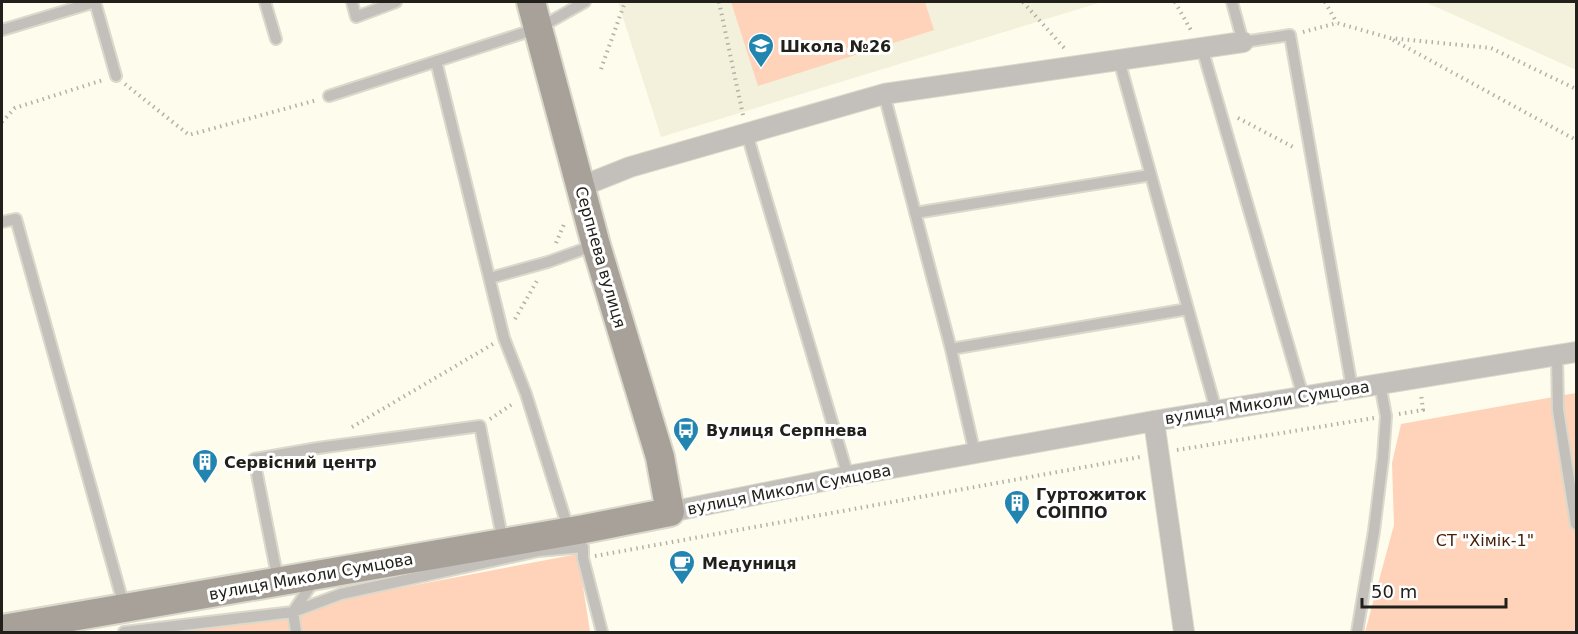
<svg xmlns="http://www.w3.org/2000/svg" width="1578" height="634" font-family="'DejaVu Sans',sans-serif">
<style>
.built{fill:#f3f1db}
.green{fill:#ffd2ba}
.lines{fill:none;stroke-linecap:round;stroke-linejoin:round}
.lane-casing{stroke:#dbd9cb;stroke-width:14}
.street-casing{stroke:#dbd9cb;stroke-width:22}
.secondary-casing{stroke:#dbd9cb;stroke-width:32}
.path{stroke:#b3b2a6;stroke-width:4;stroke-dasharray:1.5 4.5;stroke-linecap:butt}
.lane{stroke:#c3bfba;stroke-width:10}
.street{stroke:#c3bfba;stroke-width:20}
.secondary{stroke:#a7a19a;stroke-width:28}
.labels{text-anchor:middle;stroke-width:6;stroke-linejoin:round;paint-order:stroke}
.poi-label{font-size:16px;font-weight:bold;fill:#21201b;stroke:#fff;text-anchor:start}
.street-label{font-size:16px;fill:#21201b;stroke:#fff}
.park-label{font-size:16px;fill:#441e05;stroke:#fff}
</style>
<rect width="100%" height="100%" fill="#fefced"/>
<!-- built -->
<path class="built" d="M618,2H1102L661,137Z
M1425,2H1576V70Z"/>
<!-- green -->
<path class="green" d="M731,2H925L934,30L758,86Z
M1576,393V632H1365L1394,525L1392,463L1401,424Z
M578,554L590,632H169Z"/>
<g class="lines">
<defs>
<path id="lane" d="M95,2L116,76
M265,2L276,39
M352,2L356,17L396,2
M1232,2L1243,42L1290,35L1352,388
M2,30L95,2
M1202,48L1303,396
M1119,60L1216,410
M436,61L504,338L526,394L569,531
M884,94L951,349L975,454
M329,96L539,28L585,2
M747,134L848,476
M915,213L1151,175
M2,222L16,219L124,606
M490,278L548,262L595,245
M951,349L1188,309
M1557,355L1558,410L1576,524
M278,580L254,459L318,448L480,426L503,542
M124,632L293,612L315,579
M296,632L293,612L341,594L538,551L583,547V558L602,632
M1357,632L1374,531L1383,458L1386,416L1380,384"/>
<path id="street" d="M580,187L630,167L884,94L1243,42
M1154,421L1184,632
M670,512L848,476L1154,421L1576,352"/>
<path id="secondary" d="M2,629L584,529L670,512L660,457L596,245L531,2"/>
</defs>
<!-- lane casing -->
<use href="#lane" class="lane-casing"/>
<!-- street casing -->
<use href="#street" class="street-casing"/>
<!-- secondary casing -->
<use href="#secondary" class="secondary-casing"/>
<!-- path -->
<path class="path" d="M719,2L743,115
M1023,2L1066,50
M1175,2L1192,32
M1325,2L1337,23
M1303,32L1337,23L1390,38L1491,48L1576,89
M1393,40L1576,140
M601,69L625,2
M125,84L189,135L317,100
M1238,118L1295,148
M2,122L15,108L103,80
M556,243L565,222
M515,319L538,279
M1399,414L1423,410L1421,394
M490,419L514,403
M352,427L493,344
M1177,450L1374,418
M595,556L1140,457"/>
<!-- lane -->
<use href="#lane" class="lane"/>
<!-- street -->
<use href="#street" class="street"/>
<!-- secondary -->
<use href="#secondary" class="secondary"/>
</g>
<!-- icons -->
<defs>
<symbol id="school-pin" viewBox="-11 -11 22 30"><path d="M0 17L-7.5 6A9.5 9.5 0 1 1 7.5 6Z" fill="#2185af" stroke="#fff"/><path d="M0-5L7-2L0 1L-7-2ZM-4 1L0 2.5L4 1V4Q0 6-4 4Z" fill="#fff"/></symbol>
<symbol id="bus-pin" viewBox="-11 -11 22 30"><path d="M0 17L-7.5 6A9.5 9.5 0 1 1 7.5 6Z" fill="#2185af" stroke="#fff"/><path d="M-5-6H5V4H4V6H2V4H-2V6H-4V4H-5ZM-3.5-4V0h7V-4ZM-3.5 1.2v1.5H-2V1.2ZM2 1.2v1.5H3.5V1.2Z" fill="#fff"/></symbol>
<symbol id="building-pin" viewBox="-11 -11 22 30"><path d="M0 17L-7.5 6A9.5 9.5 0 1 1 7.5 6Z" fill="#2185af" stroke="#fff"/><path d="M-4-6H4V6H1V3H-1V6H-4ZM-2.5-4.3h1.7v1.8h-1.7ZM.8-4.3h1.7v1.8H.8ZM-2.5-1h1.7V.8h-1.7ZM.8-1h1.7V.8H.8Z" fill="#fff"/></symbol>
<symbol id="cafe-pin" viewBox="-11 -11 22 30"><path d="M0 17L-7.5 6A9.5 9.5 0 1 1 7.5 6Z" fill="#2185af" stroke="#fff"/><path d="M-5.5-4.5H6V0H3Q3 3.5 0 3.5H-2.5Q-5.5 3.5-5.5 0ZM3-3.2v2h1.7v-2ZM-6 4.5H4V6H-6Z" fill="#fff"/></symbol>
</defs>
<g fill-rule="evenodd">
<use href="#school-pin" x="746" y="31" width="30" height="40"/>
<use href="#bus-pin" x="671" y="415" width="30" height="40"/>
<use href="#building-pin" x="190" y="447" width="30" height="40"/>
<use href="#building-pin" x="1002" y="488" width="30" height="40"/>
<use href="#cafe-pin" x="667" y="548" width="30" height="40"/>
</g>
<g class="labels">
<!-- poi labels -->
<g class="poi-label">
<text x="780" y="52">Школа №26</text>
<text x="706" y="436">Вулиця Серпнева</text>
<text x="224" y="468">Сервісний центр</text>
<text x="1036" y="500">Гуртожиток<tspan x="1036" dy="18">СОІППО</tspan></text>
<text x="702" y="569">Медуниця</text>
</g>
<!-- street labels -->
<g class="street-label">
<text transform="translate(601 257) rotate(74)" y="6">Серпнева вулиця</text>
<text transform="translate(1267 402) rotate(-9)" y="6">вулиця Миколи Сумцова</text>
<text transform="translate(789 489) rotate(-11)" y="6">вулиця Миколи Сумцова</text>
<text transform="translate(311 576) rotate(-10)" y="6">вулиця Миколи Сумцова</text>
</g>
<!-- park labels -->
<g class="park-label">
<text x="1485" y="546">СТ "Хімік-1"</text>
</g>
</g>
<!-- border -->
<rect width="1578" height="634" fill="none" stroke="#21201b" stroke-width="6"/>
<!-- scale -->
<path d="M1362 598v9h144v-9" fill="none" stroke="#21201b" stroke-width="3"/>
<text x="1371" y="598" font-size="18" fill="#21201b" stroke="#ffffff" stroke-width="4.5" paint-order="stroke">50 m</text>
</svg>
